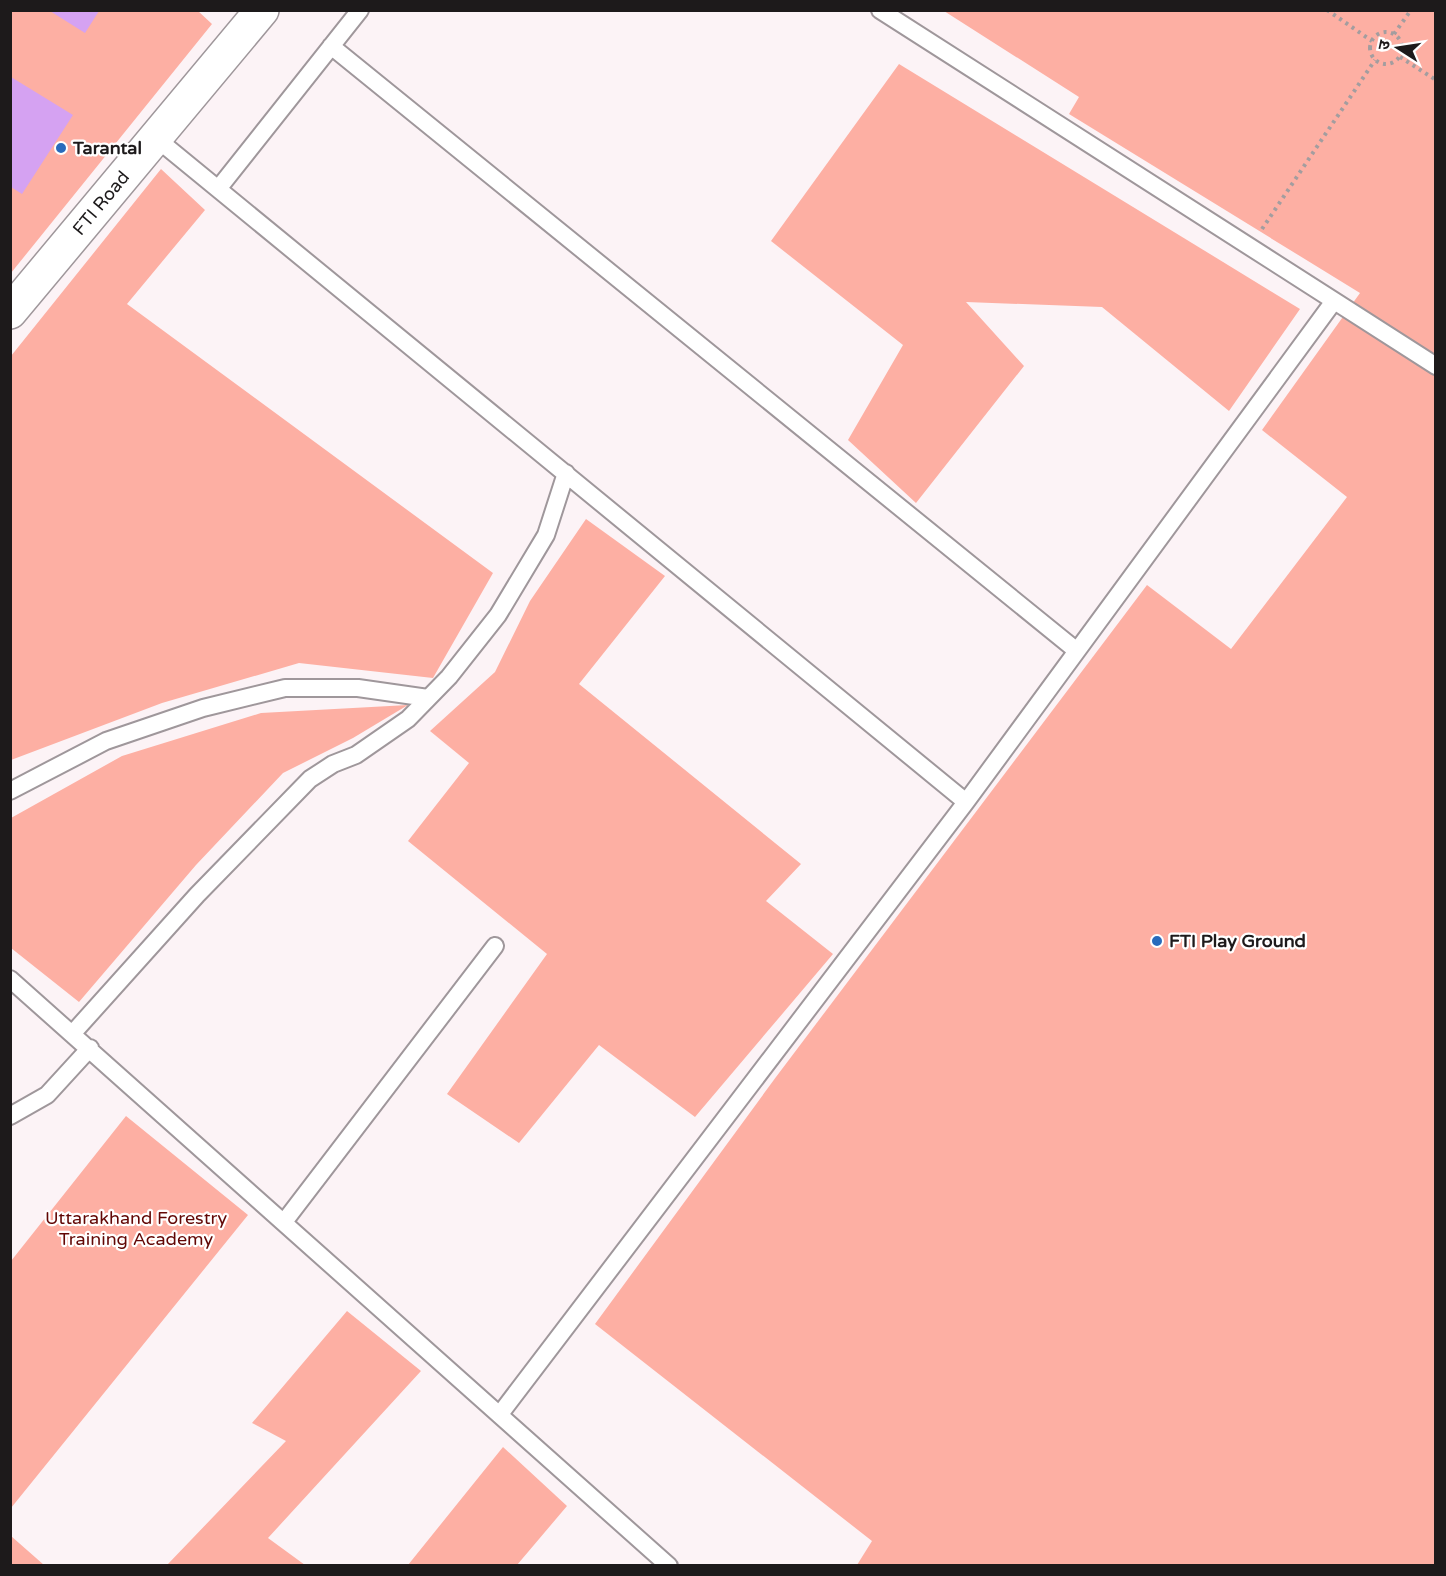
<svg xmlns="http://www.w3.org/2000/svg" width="1446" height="1576" font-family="'Varela Round','Noto Sans Devanagari',sans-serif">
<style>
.green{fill:#fdafa3}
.water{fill:#d5a2f2}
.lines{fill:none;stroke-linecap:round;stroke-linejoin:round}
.service-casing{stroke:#9f979b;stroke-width:20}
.secondary-casing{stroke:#9f979b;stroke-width:36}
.path{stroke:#a39d9f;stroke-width:4;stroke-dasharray:3 4.5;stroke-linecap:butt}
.service{stroke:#fff;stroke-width:16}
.secondary{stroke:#fff;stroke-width:33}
.poi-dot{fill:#296bbc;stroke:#fff;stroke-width:2}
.labels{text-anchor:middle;stroke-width:4.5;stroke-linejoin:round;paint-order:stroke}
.poi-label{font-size:18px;font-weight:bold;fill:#1d1a1b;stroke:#fff;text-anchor:start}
.street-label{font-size:18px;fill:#1d1a1b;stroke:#fff}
.park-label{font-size:18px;fill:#620705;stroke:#fff}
</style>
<rect width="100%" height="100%" fill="#fcf3f6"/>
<!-- green -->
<path class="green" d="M10,11H198L212,24L11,273Z
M944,11H1435V1565H857L872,1541L595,1324L776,1077L1147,585L1231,649L1347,497L1262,430L1360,293L1069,114L1079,97Z
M899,64L1300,309L1229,411L1102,307L966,302L1024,366L916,503L848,440L903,345L771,241Z
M161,169L205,210L127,304L493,573L433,678L299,663L162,703L11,760V356Z
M586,519L665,576L579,684L801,864L766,901L833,954L695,1117L599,1045L519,1143L447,1094L547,954L408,841L469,763L430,731L495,672L530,601Z
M408,705L353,738L283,773L196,865L79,1002L11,948V818L122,756L261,713Z
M126,1116L248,1215L11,1508V1261Z
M347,1311L421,1371L268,1538L305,1565H167L286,1441L252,1423Z
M503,1447L567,1506L517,1565H408Z
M10,1536H11L44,1565H11Z"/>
<!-- water -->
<path class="water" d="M50,11H99L85,33Z
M11,77L73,115L22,194L11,187Z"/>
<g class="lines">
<defs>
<path id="service" d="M880,10L1436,366
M331,46L1077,651
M157,139L966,802
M218,189L360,10
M10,791L106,741L203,708L285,688H358L428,698
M10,979L669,1566
M73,1033L197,895L310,779L333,764L356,755L408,719L449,677L498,615L546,535L566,473
M10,1116L47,1095L90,1048
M284,1222L495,946
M500,1414L966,802L1334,301"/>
<g id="secondary">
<path id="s1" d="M10,312L262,10"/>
</g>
</defs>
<!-- service casing -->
<use href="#service" class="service-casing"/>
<!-- secondary casing -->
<use href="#secondary" class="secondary-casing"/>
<!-- path -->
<path class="path" d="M1327,10L1372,41
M1370 48a16 16 0 1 1 32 0a16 16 0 1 1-32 0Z
M1394,34L1411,10
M1400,57L1436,80
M1262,229L1375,60"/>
<!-- service -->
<use href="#service" class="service"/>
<!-- secondary -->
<use href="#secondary" class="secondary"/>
</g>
<!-- markers -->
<g class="poi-dot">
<circle cx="61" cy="148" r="6"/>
<circle cx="1157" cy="941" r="6"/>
</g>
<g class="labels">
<!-- poi labels -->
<g class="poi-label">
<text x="73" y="154">Tarantal</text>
<text x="1169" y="947">FTI Play Ground</text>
</g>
<!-- street labels -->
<g class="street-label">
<text dy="6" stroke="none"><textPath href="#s1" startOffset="142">FTI Road</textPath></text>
</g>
<!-- park labels -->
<g class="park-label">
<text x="136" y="1224">Uttarakhand Forestry<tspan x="136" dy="21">Training Academy</tspan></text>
</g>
</g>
<!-- border -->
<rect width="1446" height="1576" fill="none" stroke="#1d1a1b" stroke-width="24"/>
<!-- north arrow -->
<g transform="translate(1398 48) rotate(282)" stroke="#ffffff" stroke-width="4.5" paint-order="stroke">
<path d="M0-4.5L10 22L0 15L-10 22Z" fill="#1d1a1b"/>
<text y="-9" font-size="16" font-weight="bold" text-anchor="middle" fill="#1d1a1b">उ</text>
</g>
</svg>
